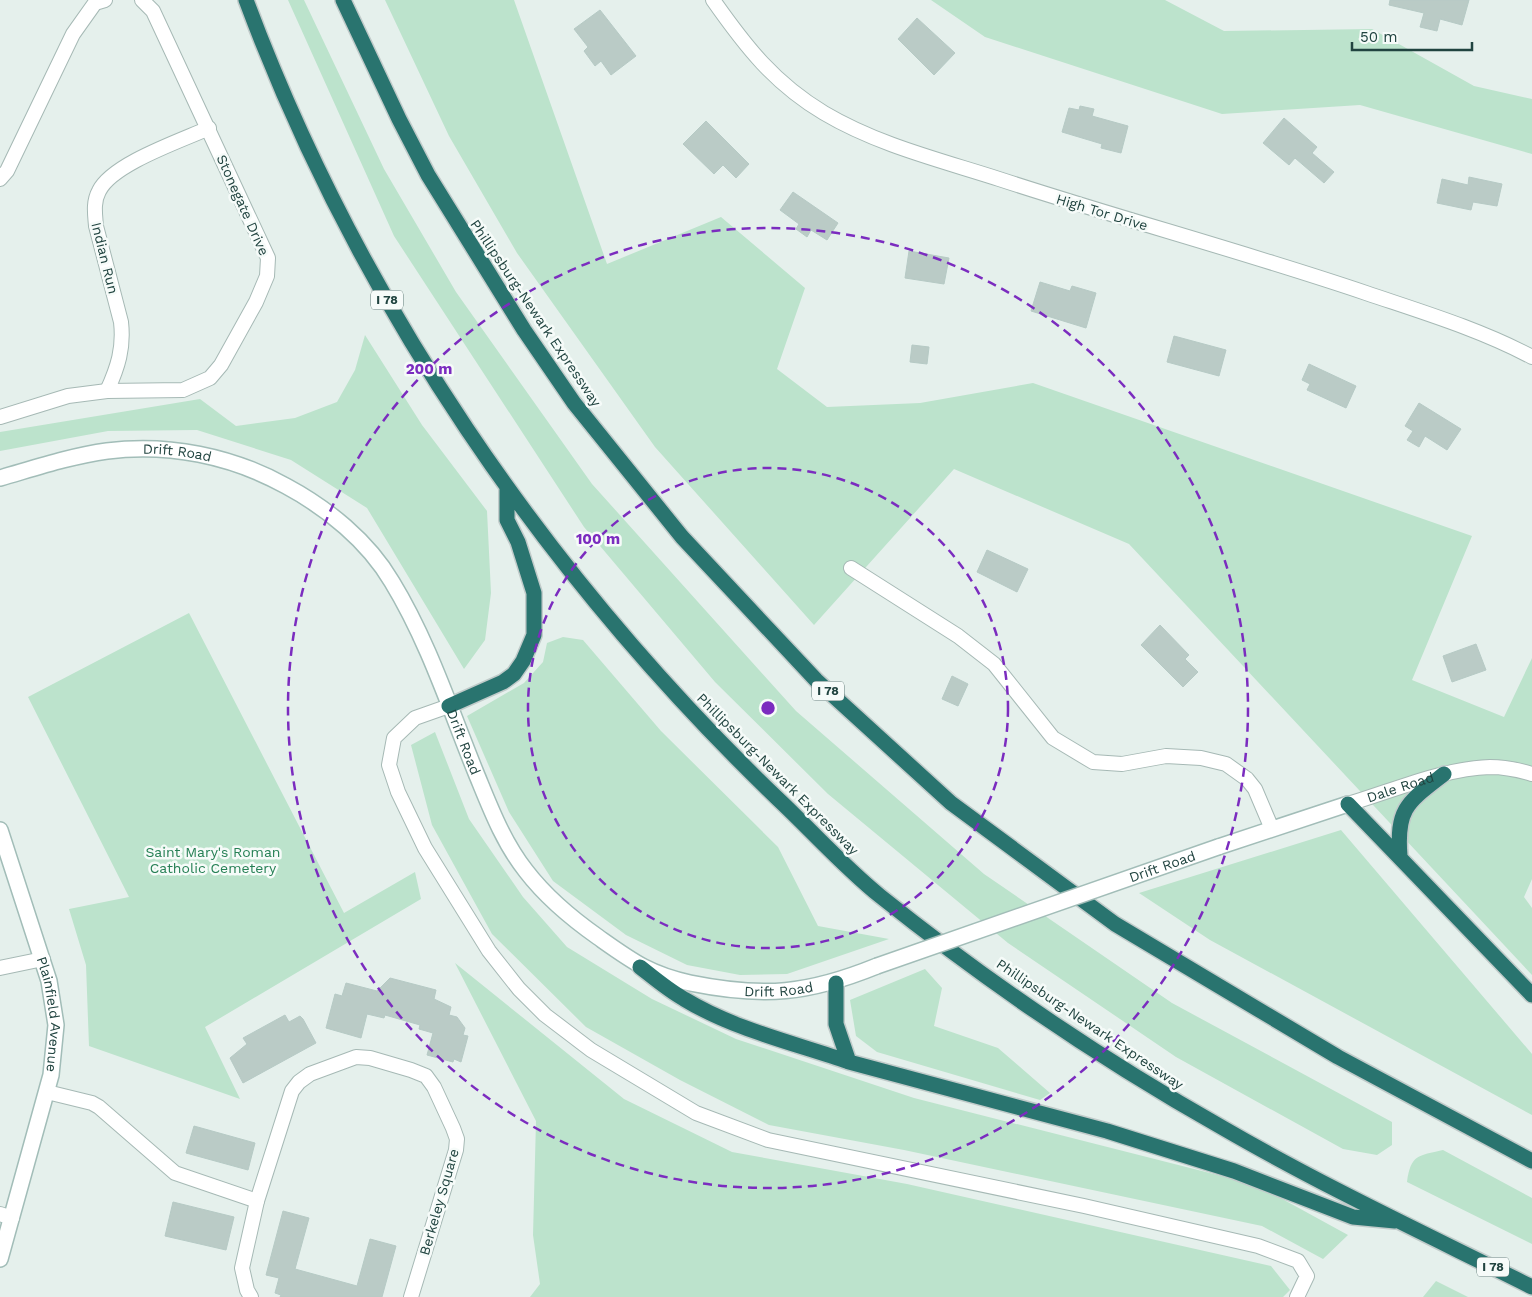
<svg xmlns="http://www.w3.org/2000/svg" width="1532" height="1297" font-family="'Work Sans',sans-serif">
<style>
.green{fill:#bce3cc}
.building{fill:#bacbc6;stroke:#b6cac5}
.lines{fill:none;stroke-linecap:round;stroke-linejoin:round}
.street-casing{stroke:#a6b9b5;stroke-width:16}
.secondary-casing{stroke:#a2bdb8;stroke-width:18}
.highway-casing{stroke:#c1cbca;stroke-width:18}
.street{stroke:#fff;stroke-width:14}
.secondary{stroke:#fff;stroke-width:15}
.highway{stroke:#29746f;stroke-width:15}
.secondary-bridge-casing{stroke:#a2bdb8;stroke-width:18;stroke-linecap:butt}
.secondary-bridge{stroke:#fff;stroke-width:15}
.ring{fill:none;stroke:#7b2cbf;stroke-width:2.5;stroke-dasharray:9 6}
.labels{text-anchor:middle;stroke-width:5;stroke-linejoin:round;paint-order:stroke}
.shield{fill:#f6fbf9;stroke:#617b78;stroke-width:1}
.shield-label{font-size:12px;font-weight:bold;fill:#214440}
.street-label{font-size:14px;fill:#214440;stroke:#f6fbf9}
.park-label{font-size:14px;fill:#268055;stroke:#f6fbf9}
.centre{fill:#7b2cbf;stroke:#f6fbf9;stroke-width:2.5}
.ring-label{font-size:15px;text-anchor:middle;font-weight:bold;fill:#7b2cbf;stroke:#f6fbf9;stroke-width:5;stroke-linejoin:round;paint-order:stroke}
</style>
<rect width="100%" height="100%" fill="#e5f0ec"/>
<!-- green -->
<path class="green" d="M288,0H304L384,169L456,292L592,484L796,711L984,874L1172,1003L1392,1122V1145L1377,1155L1343,1149L1176,1057L1008,943L828,794L715,682L584,527L394,236Z
M385,0H514L607,264L721,217L805,288L777,369L827,407L920,403L1033,383L1472,536L1412,680L1504,717L1532,658V879L1524,897L1532,908V975L1129,544L954,469L814,625L655,447L517,253L449,136Z
M931,0H1165L1224,31L1372,29L1474,86L1532,99V154L1360,105L1222,114L985,37Z
M365,335L422,425L487,511L491,593L485,640L464,669L367,508L291,460L197,430L108,431L0,451V432L200,399L236,426L295,418L337,402L355,370Z
M189,613L344,913L415,872L421,899L205,1027L240,1099L89,1046L86,965L69,909L129,897L28,697Z
M563,637L583,640L661,731L778,847L818,926L889,939L787,974L740,975L687,965L626,935L553,881L509,812L467,716L524,683L543,662L547,643Z
M435,732L469,819L523,897L567,947L652,999L736,1039L914,1098L1257,1185L1348,1235L1323,1259L1262,1226L904,1150L769,1125L680,1080L586,1027L492,934L432,825L411,745Z
M1341,830L1532,1054V1115L1210,940L1139,893Z
M455,963L624,1099L732,1152L907,1184L1271,1266L1290,1290L1283,1297H530L540,1284L533,1235L536,1121Z
M925,969L942,988L934,1026L998,1048L1050,1093L1040,1100L877,1052L856,1036L850,1000Z
M1443,1150L1532,1198V1244L1407,1182C1411,1154 1418,1156 1443,1150Z
M1436,1281L1468,1297H1423Z"/>
<!-- building -->
<path class="building" d="M1390,0H1469L1462,25L1440,19L1437,31L1420,27L1424,13L1389,5Z
M600,10L636,56L611,75L601,61L595,66L584,51L588,47L574,29Z
M917,18L955,53L934,75L898,39Z
M1080,106L1094,109L1092,116L1128,126L1121,153L1101,148L1102,144L1062,132L1069,108L1079,110Z
M1284,118L1317,147L1312,153L1334,172L1324,183L1295,158L1289,165L1263,143Z
M706,121L749,164L736,178L723,165L714,174L683,144Z
M1469,177L1502,184L1497,206L1473,202L1471,210L1437,203L1442,179L1468,185Z
M793,192L838,223L827,240L811,230L807,237L796,229L799,224L780,210Z
M909,251L949,258L944,284L905,278Z
M1040,282L1070,291L1072,286L1096,293L1086,328L1031,311Z
M1174,336L1226,350L1219,376L1167,362Z
M912,345L929,347L927,364L910,362Z
M1309,364L1356,386L1346,408L1307,390L1310,384L1302,380Z
M1419,403L1461,429L1447,450L1425,436L1419,447L1407,440L1413,431L1405,426Z
M987,550L1028,569L1017,592L977,572Z
M1160,625L1189,655L1185,659L1198,672L1183,687L1141,645Z
M1476,644L1486,670L1452,682L1443,656Z
M952,676L968,684L958,706L942,699Z
M390,978L436,990L434,999L451,1007L449,1015L457,1017L465,1028L463,1035L468,1036L461,1062L454,1059L453,1062L427,1055L433,1033L419,1029L420,1025L385,1015L384,1018L367,1014L361,1038L326,1028L335,994L342,996L346,983L377,991Z
M285,1015L289,1022L300,1016L303,1019L316,1043L243,1083L230,1058L247,1044L243,1038Z
M194,1126L255,1143L248,1170L186,1153Z
M173,1202L234,1217L226,1250L165,1236Z
M283,1211L309,1218L295,1269L357,1286L370,1239L396,1246L382,1297H280L281,1295L275,1293L279,1278L266,1275Z"/>
<g class="lines">
<defs>
<g id="street">
<path d="M713,0C746,47 774,83 824,113C878,145 940,160 999,179C1121,219 1245,252 1366,293C1422,312 1479,329 1532,357"/>
<path d="M0,179L7,171L73,34L95,3L105,0"/>
<path d="M107,391C118,367 124,348 121,322L96,226C95,214 93,202 99,191C112,164 180,141 209,128"/>
<path d="M0,417L68,396L107,391L183,390L210,378L221,365L256,302L267,276L268,258L153,11L142,0"/>
<path d="M851,568L958,636L994,664L1053,738L1093,762L1122,764L1166,756L1201,758L1226,764L1247,779L1255,789L1272,829"/>
<path d="M449,706L415,718L394,738L389,765L398,792L425,848L489,951L519,989L545,1015L591,1050L696,1113L768,1140L1084,1206L1258,1246L1298,1261L1307,1276L1297,1297"/>
<path id="s1" d="M1348,804C1392,791 1445,768 1490,767C1504,767 1519,770 1532,774"/>
<path d="M0,968L43,959"/>
<path d="M47,1092L92,1103L99,1107L175,1173L257,1201"/>
<path d="M0,1214L12,1218"/>
<path d="M251,1297L247,1290L242,1268L257,1201L292,1091L299,1082L310,1074L356,1057L370,1058L411,1070L426,1076L434,1087L453,1128L457,1139L456,1150L411,1297"/>
</g>
<g id="secondary">
<path id="s2" d="M0,478C35,468 71,456 107,451C168,443 232,456 286,486C327,508 368,541 392,582C428,641 450,709 476,773C490,807 503,842 526,871C546,897 571,918 598,937C632,961 649,974 690,983C764,998 808,994 877,966"/>
<path id="s3" d="M0,830L49,981L56,1025L51,1075L0,1259"/>
<path d="M1218,847L1348,804"/>
</g>
<path id="highway" d="M246,0C359,303 545,575 778,799C812,831 844,867 880,896C985,980 1106,1062 1223,1128C1323,1186 1428,1235 1532,1287
M343,0L399,119L428,175L524,330L574,403L682,537L816,680L951,803L1115,924L1338,1057L1532,1161
M449,706L503,682L514,674L523,661L534,635V593L518,542L507,520V489
M1348,804L1532,995
M1400,856C1396,808 1408,802 1444,774
M640,967C654,978 668,990 684,999C733,1029 794,1043 849,1062
M836,983V1024L849,1062L1107,1131L1234,1171L1353,1217L1395,1221"/>
</defs>
<!-- street casing -->
<use href="#street" class="street-casing"/>
<!-- secondary casing -->
<use href="#secondary" class="secondary-casing"/>
<!-- highway casing -->
<use href="#highway" class="highway-casing"/>
<!-- street -->
<use href="#street" class="street"/>
<!-- secondary -->
<use href="#secondary" class="secondary"/>
<!-- highway -->
<use href="#highway" class="highway"/>
<defs>
<g id="secondary-bridge">
<path id="s4" d="M877,966L1218,847"/>
</g>
</defs>
<!-- secondary-bridge casing -->
<use href="#secondary-bridge" class="secondary-bridge-casing"/>
<!-- secondary-bridge -->
<use href="#secondary-bridge" class="secondary-bridge"/>
</g>
<!-- distance rings -->
<g class="ring">
<circle cx="768" cy="708" r="240"/>
<circle cx="768" cy="708" r="480"/>
</g>
<g class="labels">
<!-- shield labels -->
<g class="shield">
<rect x="371" y="290.5" width="32" height="19" rx="4"/>
<rect x="812" y="681.5" width="32" height="19" rx="4"/>
<rect x="1477" y="1257.5" width="32" height="19" rx="4"/>
</g>
<g class="shield-label">
<text x="387" y="304">I 78</text>
<text x="828" y="695">I 78</text>
<text x="1493" y="1271">I 78</text>
</g>
<!-- street labels -->
<g class="street-label">
<text transform="translate(243 205) rotate(66)" y="5">Stonegate Drive</text>
<text transform="translate(1102 212) rotate(17)" y="5">High Tor Drive</text>
<text transform="translate(105 258) rotate(76)" y="5">Indian Run</text>
<text transform="translate(536 313) rotate(56)" y="5">Phillipsburg-Newark Expressway</text>
<text dy="5" stroke="none"><textPath href="#s2" startOffset="181">Drift Road</textPath></text>
<text dy="5" stroke="none"><textPath href="#s2" startOffset="616">Drift Road</textPath></text>
<text transform="translate(778 774) rotate(45)" y="5">Phillipsburg-Newark Expressway</text>
<text dy="5" stroke="none"><textPath href="#s1" startOffset="55">Dale Road</textPath></text>
<text dy="5" stroke="none"><textPath href="#s4" startOffset="302">Drift Road</textPath></text>
<text dy="5" stroke="none"><textPath href="#s2" startOffset="1051">Drift Road</textPath></text>
<text dy="5" stroke="none"><textPath href="#s3" startOffset="192">Plainfield Avenue</textPath></text>
<text transform="translate(1090 1024) rotate(34)" y="5">Phillipsburg-Newark Expressway</text>
<text transform="translate(439 1202) rotate(-74)" y="5">Berkeley Square</text>
</g>
<!-- park labels -->
<g class="park-label">
<text x="213" y="857">Saint Mary's Roman<tspan x="213" dy="16">Catholic Cemetery</tspan></text>
</g>
</g>
<circle cx="768" cy="708" r="8" class="centre"/>
<g class="ring-label">
<text x="429" y="374">200 m</text>
<text x="598" y="544">100 m</text>
</g>
<!-- scale -->
<path d="M1352 42v8h120v-8" fill="none" stroke="#214440" stroke-width="2.5"/>
<text x="1360" y="42" font-size="15" fill="#214440" stroke="#f6fbf9" stroke-width="4" paint-order="stroke">50 m</text>
</svg>
